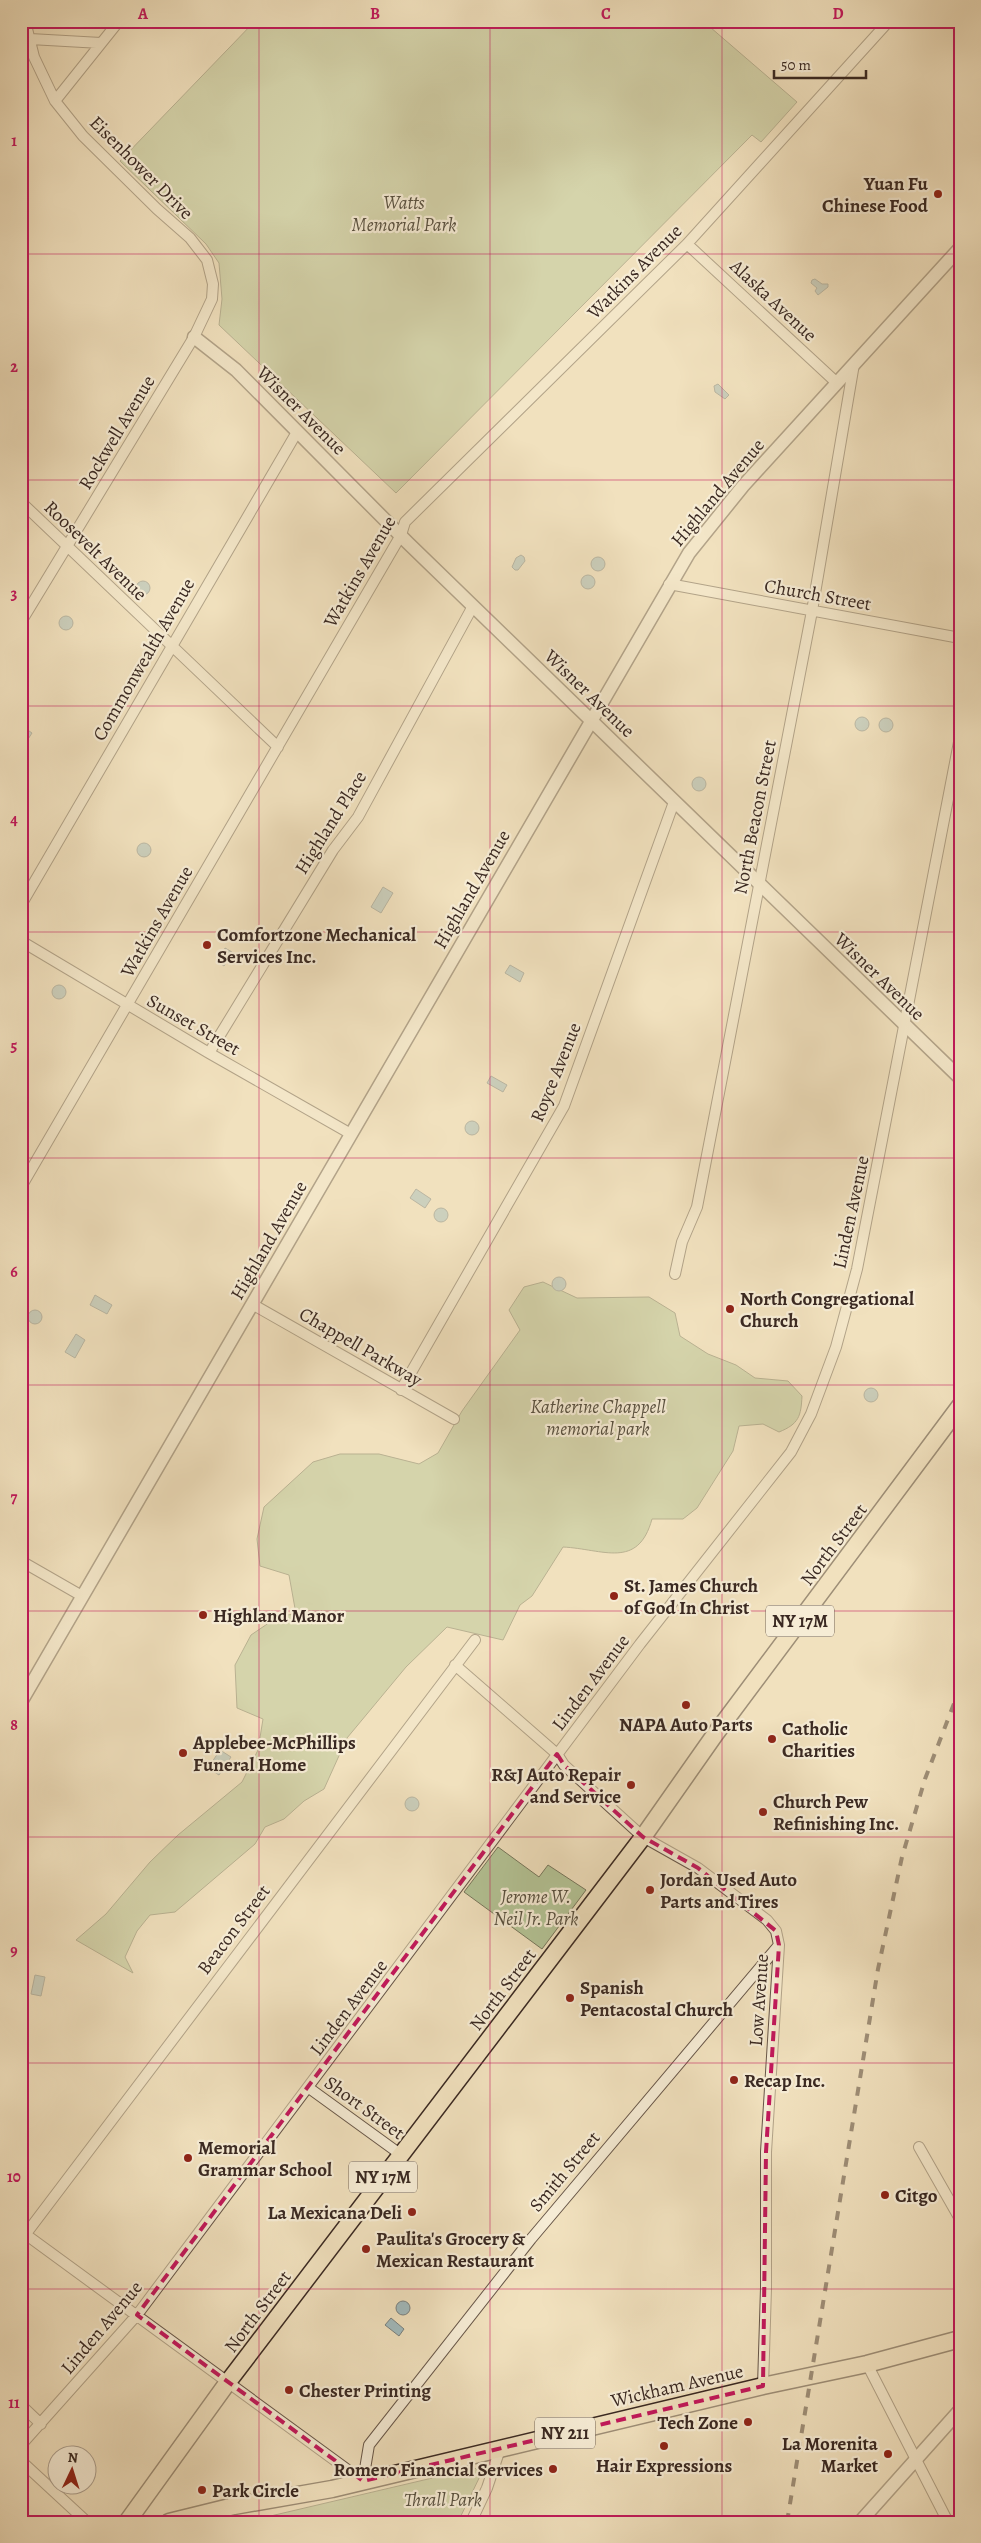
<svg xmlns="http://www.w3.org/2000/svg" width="981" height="2543" font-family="Alegreya,serif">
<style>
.green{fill:#b4c496;stroke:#77765c}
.water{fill:#a1babd;stroke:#78807f}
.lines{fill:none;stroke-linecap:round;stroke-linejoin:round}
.minor-casing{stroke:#685749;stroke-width:12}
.tertiary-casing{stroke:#685749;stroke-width:15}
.primary-casing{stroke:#3a2922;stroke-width:19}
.minor{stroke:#f6ecd5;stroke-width:10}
.tertiary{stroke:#f6ecd5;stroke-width:12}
.primary{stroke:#f1e1be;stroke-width:16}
.rail{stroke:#3a2922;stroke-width:4;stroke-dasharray:9 9;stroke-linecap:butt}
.marked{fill:none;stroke:#c2185b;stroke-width:4;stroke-dasharray:10 6;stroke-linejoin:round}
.grid{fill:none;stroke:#c2185b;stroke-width:1;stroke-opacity:0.55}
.poi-dot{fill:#8f2418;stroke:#f6ecd5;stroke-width:2}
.labels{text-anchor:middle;stroke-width:4.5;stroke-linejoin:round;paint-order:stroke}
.shield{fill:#f6ecd5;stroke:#726458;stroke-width:1}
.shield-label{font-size:18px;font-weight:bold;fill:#3a2922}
.street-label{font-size:19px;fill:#3a2922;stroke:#f6ecd5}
.poi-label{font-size:19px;font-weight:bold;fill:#3a2922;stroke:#f6ecd5;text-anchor:start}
.park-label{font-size:19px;font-style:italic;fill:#58503f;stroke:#f6ecd5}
.neatline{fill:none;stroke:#c2185b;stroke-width:2}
.grid-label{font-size:16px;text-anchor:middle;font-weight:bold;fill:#c2185b}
</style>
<rect width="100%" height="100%" fill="#f1e1be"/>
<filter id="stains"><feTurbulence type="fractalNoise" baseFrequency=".004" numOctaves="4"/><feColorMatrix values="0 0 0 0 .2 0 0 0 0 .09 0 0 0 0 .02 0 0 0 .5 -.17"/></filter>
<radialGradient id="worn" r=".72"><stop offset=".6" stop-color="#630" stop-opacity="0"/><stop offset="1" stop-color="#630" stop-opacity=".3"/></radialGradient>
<!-- green -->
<path class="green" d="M255,21H703L797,102L761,142L752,135L396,493L219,325L222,299L219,263L206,244L120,161Z
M543,1282L577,1298L649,1297L675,1313L680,1336L708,1354L736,1365L755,1378L788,1381L802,1396C801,1416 799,1424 779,1432L763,1424L739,1426L733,1451L697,1508L683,1519H652C638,1570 603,1549 563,1547L532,1596L520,1605L503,1640L447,1627L406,1667L347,1738L324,1789L304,1801L284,1819L265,1827L255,1844L175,1912L150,1915L137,1931L125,1957L133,1973L76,1940L106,1914L150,1862L178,1835L242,1782L258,1750L263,1719L237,1708L235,1665L251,1635L279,1616L296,1614L289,1575L260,1566L257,1539L264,1507L313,1462L340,1454H379L419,1464L438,1453L462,1411L520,1330L509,1310L524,1287Z
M498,1847L539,1877L548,1865L586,1890L542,1949L464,1892Z
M475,2468L481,2474L458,2522H245Z"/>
<!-- water -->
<path class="water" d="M815,279L822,284H828V287L818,295L815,291L817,288L811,283L812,280Z
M718,384L729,395L725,399L715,392L714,386Z
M521,555L524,557L525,561L518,570H515L512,567L516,558Z
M591 564a7 7 0 1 1 14 0a7 7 0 1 1-14 0Z
M581 582a7 7 0 1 1 14 0a7 7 0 1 1-14 0Z
M136 588a7 7 0 1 1 14 0a7 7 0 1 1-14 0Z
M59 623a7 7 0 1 1 14 0a7 7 0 1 1-14 0Z
M855 724a7 7 0 1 1 14 0a7 7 0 1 1-14 0Z
M879 725a7 7 0 1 1 14 0a7 7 0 1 1-14 0Z
M22,726L32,733L21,750V728Z
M692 784a7 7 0 1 1 14 0a7 7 0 1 1-14 0Z
M137 850a7 7 0 1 1 14 0a7 7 0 1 1-14 0Z
M383,887L393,893L381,913L371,907Z
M225,948L232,952L224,966L218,962Z
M510,965L524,973L520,982L505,973Z
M52 992a7 7 0 1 1 14 0a7 7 0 1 1-14 0Z
M491,1076L507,1085L503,1092L487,1083Z
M465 1128a7 7 0 1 1 14 0a7 7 0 1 1-14 0Z
M416,1189L431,1199L425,1208L410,1198Z
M434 1215a7 7 0 1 1 14 0a7 7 0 1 1-14 0Z
M552 1284a7 7 0 1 1 14 0a7 7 0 1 1-14 0Z
M95,1295L112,1305L107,1314L90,1305Z
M28 1317a7 7 0 1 1 14 0a7 7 0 1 1-14 0Z
M76,1334L85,1340L75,1358L65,1352Z
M864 1395a7 7 0 1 1 14 0a7 7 0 1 1-14 0Z
M220,1750L231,1757L219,1775L208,1768Z
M405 1804a7 7 0 1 1 14 0a7 7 0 1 1-14 0Z
M35,1975L45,1977L41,1996L31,1994Z
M396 2308a7 7 0 1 1 14 0a7 7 0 1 1-14 0Z
M391,2318L404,2329L399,2336L385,2325Z"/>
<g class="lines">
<defs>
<path id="minor" d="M30,39L101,43
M55,101L119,21
M687,244L837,383
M21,502L278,747
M669,584L960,638
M21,622L194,337L212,299L213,284L207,260L190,238L157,209L83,136L55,101L34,57L25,21
M21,905L297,432
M21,941L209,1053L351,1134
M209,1053L333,850L358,817L473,606
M21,1187L401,535L405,522L687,244L889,21
M675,1274L682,1242L697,1207L812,611L854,364
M252,1304L454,1419
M401,1390L564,1106L674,802
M21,1561L82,1596
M455,1665L557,1754L564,1765L643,1837L698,1868L767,1920L776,1931L779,1945L766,2152V2288L763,2386
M309,2088L400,2154
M919,2147L960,2219
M21,2231L363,2481L369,2445L531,2239L779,1945
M22,2239L475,1640
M867,2364L948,2522
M21,2405L41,2424
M21,2445L137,2315L640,1644L791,1452L811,1414L836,1347L857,1269L960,737
M21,2461L87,2522
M471,2522L487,2488L500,2449"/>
<path id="tertiary" d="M194,337L236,370L408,543L960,1078
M21,1702L689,553L743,486L960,248
M860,2522L960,2410"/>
<path id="primary" d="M127,2522L228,2382L643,1837L716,1733L960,1406
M169,2522L234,2506L332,2489L763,2386L867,2364L960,2339"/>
</defs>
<!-- minor casing -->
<use href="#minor" class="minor-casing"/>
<!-- tertiary casing -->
<use href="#tertiary" class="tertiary-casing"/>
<!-- primary casing -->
<use href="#primary" class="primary-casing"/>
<!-- minor -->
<use href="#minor" class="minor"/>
<!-- tertiary -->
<use href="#tertiary" class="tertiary"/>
<!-- primary -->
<use href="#primary" class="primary"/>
<!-- rail -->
<path class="rail" d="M787,2522L878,1969L902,1857L925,1779L960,1688"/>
</g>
<!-- marked area -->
<path d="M0 0H981V2543H0ZM557,1754L564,1765L643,1837L698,1868L776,1931L779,1945L766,2152L763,2386L363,2481L137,2315Z" fill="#f1e1be" fill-opacity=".55" fill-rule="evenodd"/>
<path class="marked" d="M557,1754L564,1765L643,1837L698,1868L776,1931L779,1945L766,2152L763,2386L363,2481L137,2315Z"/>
<!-- grid -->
<path class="grid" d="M259,21V2522M490,21V2522M722,21V2522M21,254H960M21,480H960M21,706H960M21,932H960M21,1158H960M21,1385H960M21,1611H960M21,1837H960M21,2063H960M21,2289H960"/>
<!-- markers -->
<g class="poi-dot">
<circle cx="938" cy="194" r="5"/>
<circle cx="207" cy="945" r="5"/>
<circle cx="730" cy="1309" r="5"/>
<circle cx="614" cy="1596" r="5"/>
<circle cx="203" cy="1615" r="5"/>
<circle cx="686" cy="1705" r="5"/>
<circle cx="772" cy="1739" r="5"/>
<circle cx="183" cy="1753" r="5"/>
<circle cx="631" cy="1785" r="5"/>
<circle cx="763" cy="1812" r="5"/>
<circle cx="650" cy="1890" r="5"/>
<circle cx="570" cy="1998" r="5"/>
<circle cx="734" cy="2080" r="5"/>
<circle cx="188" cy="2158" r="5"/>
<circle cx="885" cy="2195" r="5"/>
<circle cx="412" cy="2212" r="5"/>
<circle cx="366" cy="2249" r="5"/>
<circle cx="289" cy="2390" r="5"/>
<circle cx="748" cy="2422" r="5"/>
<circle cx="664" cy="2446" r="5"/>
<circle cx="888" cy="2454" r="5"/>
<circle cx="553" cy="2469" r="5"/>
<circle cx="202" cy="2490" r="5"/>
</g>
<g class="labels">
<!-- shield labels -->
<g class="shield">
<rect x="766" y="1605.5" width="68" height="31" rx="4"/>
<rect x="349" y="2161.5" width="68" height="31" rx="4"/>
<rect x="535" y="2417.5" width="60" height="31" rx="4"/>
</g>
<g class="shield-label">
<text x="800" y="1627">NY 17M</text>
<text x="383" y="2183">NY 17M</text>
<text x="565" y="2439">NY 211</text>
</g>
<!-- street labels -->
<g class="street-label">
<text transform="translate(142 167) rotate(45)" y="7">Eisenhower Drive</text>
<text transform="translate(634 271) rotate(-45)" y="7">Watkins Avenue</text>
<text transform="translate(774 300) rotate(43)" y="7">Alaska Avenue</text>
<text transform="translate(302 410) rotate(45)" y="7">Wisner Avenue</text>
<text transform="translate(116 432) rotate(-59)" y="7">Rockwell Avenue</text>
<text transform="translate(717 492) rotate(-50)" y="7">Highland Avenue</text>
<text transform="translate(96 550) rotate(44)" y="7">Roosevelt Avenue</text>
<text transform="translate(359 571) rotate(-60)" y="7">Watkins Avenue</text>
<text transform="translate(818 594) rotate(10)" y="7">Church Street</text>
<text transform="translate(143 659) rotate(-60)" y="7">Commonwealth Avenue</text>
<text transform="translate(590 693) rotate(44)" y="7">Wisner Avenue</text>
<text transform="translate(754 817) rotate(-79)" y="7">North Beacon Street</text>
<text transform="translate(330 822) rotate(-58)" y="7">Highland Place</text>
<text transform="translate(471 889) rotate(-60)" y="7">Highland Avenue</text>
<text transform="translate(156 921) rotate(-60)" y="7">Watkins Avenue</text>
<text transform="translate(880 976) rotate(44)" y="7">Wisner Avenue</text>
<text transform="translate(194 1024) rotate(30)" y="7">Sunset Street</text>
<text transform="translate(555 1072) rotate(-68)" y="7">Royce Avenue</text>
<text transform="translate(850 1212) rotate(-78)" y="7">Linden Avenue</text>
<text transform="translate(268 1240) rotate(-60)" y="7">Highland Avenue</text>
<text transform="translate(361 1346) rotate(30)" y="7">Chappell Parkway</text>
<text transform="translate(833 1544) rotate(-53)" y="7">North Street</text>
<text transform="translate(590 1682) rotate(-53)" y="7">Linden Avenue</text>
<text transform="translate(233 1929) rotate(-53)" y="7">Beacon Street</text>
<text transform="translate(502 1989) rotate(-53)" y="7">North Street</text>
<text transform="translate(758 2000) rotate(-86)" y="7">Low Avenue</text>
<text transform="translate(348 2007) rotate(-53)" y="7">Linden Avenue</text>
<text transform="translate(365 2107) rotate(36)" y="7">Short Street</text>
<text transform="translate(564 2171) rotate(-50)" y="7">Smith Street</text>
<text transform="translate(257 2311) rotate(-53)" y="7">North Street</text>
<text transform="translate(101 2327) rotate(-50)" y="7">Linden Avenue</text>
<text transform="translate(677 2385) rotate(-13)" y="7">Wickham Avenue</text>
</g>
<!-- poi labels -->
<g class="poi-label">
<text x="928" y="190" text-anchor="end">Yuan Fu<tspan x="928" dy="22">Chinese Food</tspan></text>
<text x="217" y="941">Comfortzone Mechanical<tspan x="217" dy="22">Services Inc.</tspan></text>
<text x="740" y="1305">North Congregational<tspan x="740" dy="22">Church</tspan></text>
<text x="624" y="1592">St. James Church<tspan x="624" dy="22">of God In Christ</tspan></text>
<text x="213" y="1622">Highland Manor</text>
<text x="686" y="1731" text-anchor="middle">NAPA Auto Parts</text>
<text x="782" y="1735">Catholic<tspan x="782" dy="22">Charities</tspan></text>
<text x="193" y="1749">Applebee-McPhillips<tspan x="193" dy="22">Funeral Home</tspan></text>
<text x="621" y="1781" text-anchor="end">R&amp;J Auto Repair<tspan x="621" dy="22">and Service</tspan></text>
<text x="773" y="1808">Church Pew<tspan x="773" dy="22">Refinishing Inc.</tspan></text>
<text x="660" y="1886">Jordan Used Auto<tspan x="660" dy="22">Parts and Tires</tspan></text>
<text x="580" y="1994">Spanish<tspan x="580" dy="22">Pentacostal Church</tspan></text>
<text x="744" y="2087">Recap Inc.</text>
<text x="198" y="2154">Memorial<tspan x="198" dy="22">Grammar School</tspan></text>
<text x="895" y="2202">Citgo</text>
<text x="402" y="2219" text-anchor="end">La Mexicana Deli</text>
<text x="376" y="2245">Paulita's Grocery &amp;<tspan x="376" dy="22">Mexican Restaurant</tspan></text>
<text x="299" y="2397">Chester Printing</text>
<text x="738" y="2429" text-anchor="end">Tech Zone</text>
<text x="878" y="2450" text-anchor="end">La Morenita<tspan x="878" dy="22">Market</tspan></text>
<text x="664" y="2472" text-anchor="middle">Hair Expressions</text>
<text x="543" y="2476" text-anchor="end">Romero Financial Services</text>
<text x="212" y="2497">Park Circle</text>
</g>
<!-- park labels -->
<g class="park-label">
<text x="404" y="209">Watts<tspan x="404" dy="22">Memorial Park</tspan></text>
<text x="598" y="1413">Katherine Chappell<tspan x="598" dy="22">memorial park</tspan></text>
<text x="536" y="1903">Jerome W.<tspan x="536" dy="22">Neil Jr. Park</tspan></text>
<text x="443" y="2506">Thrall Park</text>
</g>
</g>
<!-- margin -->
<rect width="981" height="2543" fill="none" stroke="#f1e1be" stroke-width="55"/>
<!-- north arrow -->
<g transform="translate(72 2470) rotate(4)"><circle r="24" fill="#f6ecd5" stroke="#ab9e8d"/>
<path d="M0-4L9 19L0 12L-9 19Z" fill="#8f2418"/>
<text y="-8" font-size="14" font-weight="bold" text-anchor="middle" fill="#3a2922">N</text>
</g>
<!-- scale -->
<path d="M774 70v8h92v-8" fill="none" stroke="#3a2922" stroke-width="2.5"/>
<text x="781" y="70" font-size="15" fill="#3a2922" stroke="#f6ecd5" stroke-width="4" paint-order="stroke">50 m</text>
<rect x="28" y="28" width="926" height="2488" class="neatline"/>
<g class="grid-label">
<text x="143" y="19">A</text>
<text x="375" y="19">B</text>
<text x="606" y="19">C</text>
<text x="838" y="19">D</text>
<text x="14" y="146">1</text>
<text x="14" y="372">2</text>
<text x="14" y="599">3</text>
<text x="14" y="825">4</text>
<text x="14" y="1051">5</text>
<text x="14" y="1277">6</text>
<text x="14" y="1503">7</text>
<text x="14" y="1730">8</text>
<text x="14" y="1956">9</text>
<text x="14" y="2182">10</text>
<text x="14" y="2408">11</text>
</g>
<rect width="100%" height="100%" filter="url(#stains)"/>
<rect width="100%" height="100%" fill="url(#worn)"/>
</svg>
